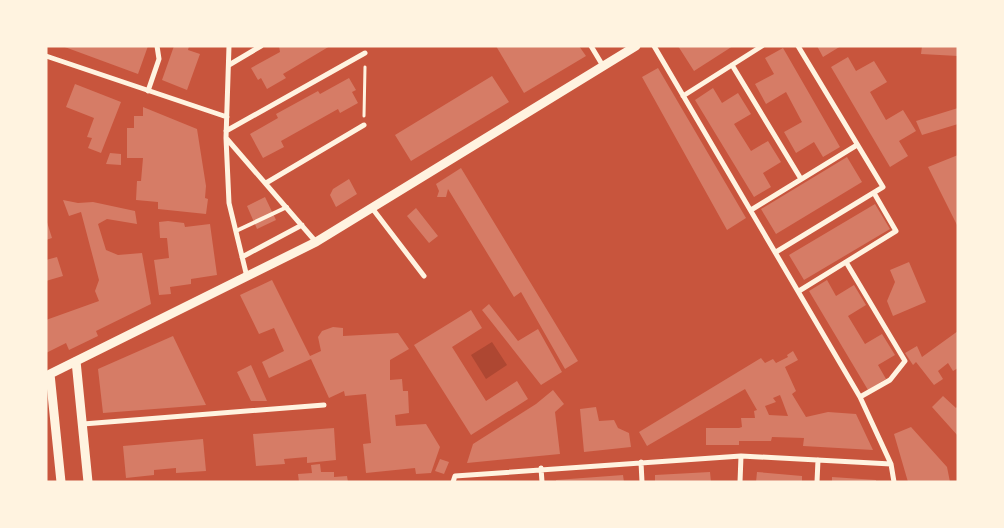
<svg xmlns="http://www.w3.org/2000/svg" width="1004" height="528" font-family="Roboto,sans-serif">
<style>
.green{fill:#ae4732}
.building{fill:#d67c66;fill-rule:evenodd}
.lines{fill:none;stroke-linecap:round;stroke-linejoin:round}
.path{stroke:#fff3e0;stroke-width:3}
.service{stroke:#fff3e0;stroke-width:4}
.minor{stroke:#fff3e0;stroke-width:5}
.tertiary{stroke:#fff3e0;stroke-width:9}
</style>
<rect width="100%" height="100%" fill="#c8553d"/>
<!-- green -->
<path class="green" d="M492,342L507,365L486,379L471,355Z"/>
<!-- building -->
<path class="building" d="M62,46H148L138,74Z
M174,46H189L188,50L200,54L187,90L162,80Z
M279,46H330L283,74L286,78L267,89L261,78L258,80L251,68L280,52Z
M496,46H579L586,56L524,93Z
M678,46H733L694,71Z
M817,46H841L823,57Z
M922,46H958V56L921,54Z
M783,48L840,147L823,157L814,142L796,153L784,132L802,122L786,92L766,104L755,84L774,74L765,58Z
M848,57L856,71L874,61L887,82L870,92L886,120L903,110L916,131L899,141L908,156L890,167L831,67Z
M658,68L746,218L727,230L642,77Z
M492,76L509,102L411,161L395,135Z
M349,78L356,90L352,92L358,103L340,113L338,109L281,141L284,147L263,158L250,134L278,118L276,114L318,91L320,94Z
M75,84L121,102L101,153L88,148L92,138L87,137L94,118L66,107Z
M713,88L722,103L738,93L751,114L734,124L751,151L768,141L781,162L763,173L771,187L754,197L695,100Z
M143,107L197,129L206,186L205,198L208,199L206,214L158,209V202L136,200L137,181H141L143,158H127V128H134V116H143Z
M958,108V124L922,135L916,121Z
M110,153L121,154V165L106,164Z
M958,155V227L928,167Z
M847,157L862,182L776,234L761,209Z
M461,168L578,361L565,369L521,292L514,297L448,189L446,197H437L439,191L436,184Z
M349,179L357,194L336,207L330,195L333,189Z
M265,197L276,220L257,229L247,206Z
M63,200L78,203L93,202L135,211L137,224L107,219L98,224L106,250L118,255L142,253L151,304L96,331L98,336L69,350L66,343L46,353V320L99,301L95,291L99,280L81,212L69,216Z
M875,204L890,229L804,280L789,255Z
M416,208L438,236L429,243L407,216Z
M46,219L52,238L46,240Z
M168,221L184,223L185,227L210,224L217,275L191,279V284L170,287L171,294L159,295L154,260L169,258L167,238H160L159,222Z
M57,257L63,276L46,281V260Z
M909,262L926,302L893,316L887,301L895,282L890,270Z
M272,280L310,356L321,351L318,337L322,331L333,327L343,328V336L398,333L409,349L390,360V380L402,379L403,391H408L409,413L395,415L396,426L426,424L440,447L431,473L416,474L415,468L366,473L363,444L371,443L366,394L345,396L344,391L329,398L311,359L269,378L262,362L284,351L274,328L259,334L240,295Z
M827,280L836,296L854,285L866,305L848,316L865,344L882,334L895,355L878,365L886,379L868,390L809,291Z
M489,304L518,341L538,329L562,372L541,385L482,310Z
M471,310L482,328L452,347L486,401L517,381L528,399L471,435L414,345Z
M958,331V368L953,371L948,363L938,371L943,379L934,385L916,362L913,365L905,353L917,346L922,357Z
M173,336L206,405L103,413L98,369Z
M793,351L798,360L785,367L796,391L792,394L806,417L828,412L856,414L873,450L803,446L804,438L772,437L771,441H739V445H706V428H739L742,427L741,418H755L754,411L757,410L745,389L647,446L639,432L761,358L765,363L773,359L776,363L788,357L787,355ZM780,395L782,400L788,416L769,415L765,406L776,402L773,398Z
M251,365L267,401H251L237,372Z
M553,390L564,404L555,412L560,454L467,463L473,444L536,404Z
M943,396L956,408L958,406V436L932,407Z
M596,407L599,421L614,420L618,428L629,433L631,447L584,452L580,409Z
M911,427L947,467L950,482H908L894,434Z
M334,428L336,460L307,463V457L284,459L285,464L256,466L253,434Z
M203,439L206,471L176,473V468L154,470V475L126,478L123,446Z
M440,459L449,462L444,474L435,471Z
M320,464L321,472H334V477L347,476L348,482H299L298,474L312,473L311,465Z
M710,472L711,482H655V475Z
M757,472L802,476V482H756Z
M623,475L624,482H556V480Z
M832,477L876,480V482H832Z"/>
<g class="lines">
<!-- path -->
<path class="path" d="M364,116L365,67"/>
<!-- service -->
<path class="service" d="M236,231L287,207"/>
<!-- minor -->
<path class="minor" d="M229,46L226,138L229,203L247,277
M591,46L603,66
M654,46L860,397L891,464L894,482
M46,56L227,117
M229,65L261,46
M732,65L801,179
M148,91L159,59L157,46
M683,96L762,46
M226,131L365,53
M227,139L316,242
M266,183L364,125
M372,208L424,276
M751,210L857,145
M776,252L883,187L798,46
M242,257L302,225
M846,262L905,361L890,380L860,397
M799,291L896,231L874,193
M83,424L324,405
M641,462L642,482
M541,468L542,482
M453,482L455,476L741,456L891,464
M740,482L741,456
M817,482L818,460"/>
<!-- tertiary -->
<path class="tertiary" d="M76,361L88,482
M50,374L61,482
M46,376L316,242L636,46"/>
</g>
<!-- border -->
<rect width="1004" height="528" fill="none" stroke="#fff3e0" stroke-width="95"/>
</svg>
